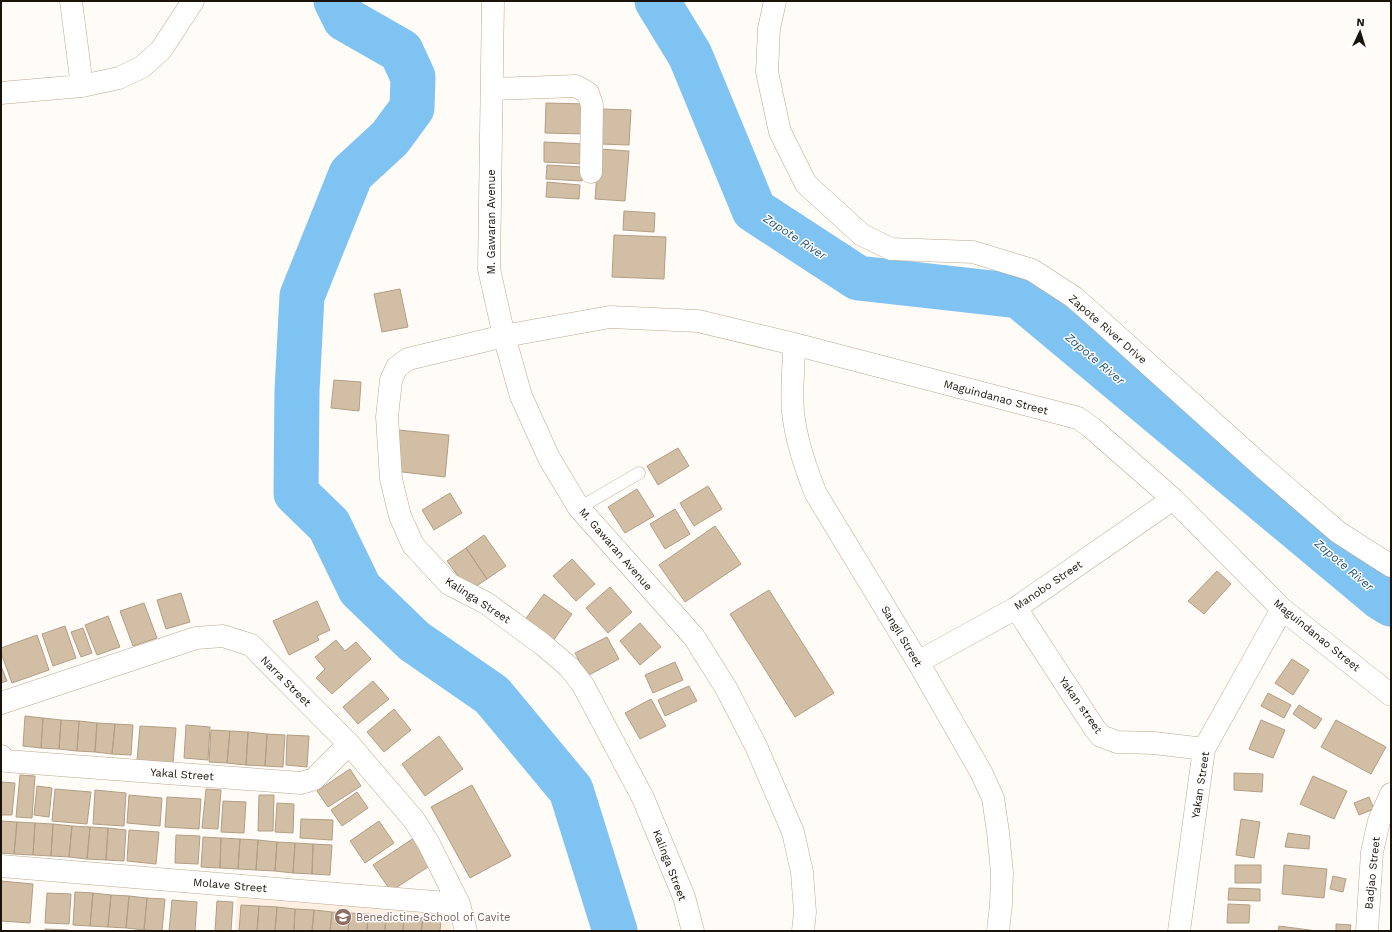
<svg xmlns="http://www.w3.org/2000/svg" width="1392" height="932" font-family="'Work Sans',sans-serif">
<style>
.education{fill:#feefe2}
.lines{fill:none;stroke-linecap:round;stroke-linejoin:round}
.river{stroke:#7fc3f3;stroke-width:45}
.building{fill:#d1bea5;stroke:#b19e86}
.lane-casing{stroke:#bca990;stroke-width:13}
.street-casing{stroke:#bca990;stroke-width:23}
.secondary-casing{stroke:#bca990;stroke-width:23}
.lane{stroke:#fff;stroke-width:12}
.street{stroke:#fff;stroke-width:22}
.secondary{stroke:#fff;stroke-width:22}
.labels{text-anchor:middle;stroke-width:3;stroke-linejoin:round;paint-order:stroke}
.street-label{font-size:11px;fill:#19130a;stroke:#fff}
.education-label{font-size:11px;fill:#785e54;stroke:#fff;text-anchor:start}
.water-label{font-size:12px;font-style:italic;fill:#235677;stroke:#fff}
</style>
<rect width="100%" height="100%" fill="#fffbf6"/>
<!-- education -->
<path class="education" d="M237,894L448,912L451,922V931H235Z"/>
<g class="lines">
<!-- river -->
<path class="river" d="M336,1L345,19L401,51L413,77L412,108L390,138L351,174L302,296L297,391L296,493L329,525L360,589L414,641L492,695L571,790L615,931
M657,1L690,55L754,210L858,278L1019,296L1380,597L1391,604"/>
</g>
<!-- building -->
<path class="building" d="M546,103L587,104L586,134L545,133Z
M602,109L631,110L629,145L600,144Z
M544,142L585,144L584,164L544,162Z
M599,149L629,151L625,201L595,199Z
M547,165L583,167L582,181L546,179Z
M547,182L580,185L579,199L546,197Z
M624,211L655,213L654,232L623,230Z
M614,235L666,237L664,279L612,277Z
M400,289L408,327L382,332L374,294Z
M334,380L361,382L359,411L331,408Z
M398,430L449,435L445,477L394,471Z
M678,448L689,466L658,485L647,466Z
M708,486L722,509L694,526L680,503Z
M637,489L654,516L625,533L608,507Z
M450,493L462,513L434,530L422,510Z
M675,509L690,534L665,549L650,524Z
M715,526L741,564L685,602L659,565Z
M484,535L506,566L487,579L466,548Z
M466,548L487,579L469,591L447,561Z
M572,559L595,584L576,601L553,576Z
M1217,571L1231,584L1204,614L1188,601Z
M610,587L632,612L608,633L586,608Z
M769,590L834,693L795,717L730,614Z
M181,593L190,622L166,629L157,600Z
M544,594L572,614L553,641L524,621Z
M317,601L330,630L317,636L319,640L289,655L273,621Z
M144,603L157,638L133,646L120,611Z
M108,616L120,647L97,655L85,625Z
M640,623L661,647L640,665L620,641Z
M65,626L76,658L53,666L42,634Z
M83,628L92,653L81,657L71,632Z
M37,635L49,670L12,683L1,653V648Z
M607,637L619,659L587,676L575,653Z
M336,640L345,651L356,642L371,659L332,694L316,678L325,669L315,657Z
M1292,659L1309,670L1293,695L1275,683Z
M675,662L683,680L653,693L645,675Z
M1,666L7,681L1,683Z
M373,681L389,699L358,724L343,707Z
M689,686L697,701L665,716L658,700Z
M1268,693L1291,705L1284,718L1261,706Z
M651,699L666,726L640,739L625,713Z
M1299,705L1322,719L1315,729L1293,714Z
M394,709L411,730L384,752L367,732Z
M25,716L43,718L41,748L23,746Z
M43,718L61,720L59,749L41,748Z
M61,720L79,721L77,751L59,749Z
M1261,720L1285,730L1273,758L1249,749Z
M1336,720L1386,747L1371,774L1321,747Z
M79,721L97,723L95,752L77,751Z
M97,723L115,724L112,754L95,752Z
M115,724L133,725L131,755L112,754Z
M186,725L210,727L208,760L184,758Z
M140,726L176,728L173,763L137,760Z
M211,730L230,731L227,763L209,762Z
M230,731L248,732L246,765L227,763Z
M248,732L267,734L265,766L246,765Z
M267,734L285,735L283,767L265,766Z
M287,735L309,736L307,767L286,765Z
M439,736L463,769L425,796L402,764Z
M350,769L361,786L328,807L317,791Z
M1234,773L1263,774L1262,792L1234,790Z
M20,775L35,776L32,818L16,817Z
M1313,776L1347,791L1334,819L1300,804Z
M1,782L15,783L12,815H1Z
M472,785L511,856L470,878L431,807Z
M37,786L52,788L49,817L34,815Z
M55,789L91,792L87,824L52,821Z
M206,789L221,790L218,829L202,828Z
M95,790L126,793L124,826L93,824Z
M357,792L368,808L342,826L331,810Z
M129,795L162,798L160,826L127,823Z
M259,795H274L273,831H258Z
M167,797L201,799L199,829L165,827Z
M1369,797L1374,809L1359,815L1354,803Z
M223,801L246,802L244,833L221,832Z
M277,803L294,804L293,833L275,832Z
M301,819L333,820L332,840L300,838Z
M1241,819L1260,822L1254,858L1236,855Z
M1,821L17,822L14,854L1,853Z
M379,821L394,843L365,863L350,841Z
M17,822L35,823L33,855L14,854Z
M35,823L53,824L51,856L33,855Z
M53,824L72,826L69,857L51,856Z
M72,826L90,827L87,859L69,857Z
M90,827L108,828L106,860L87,859Z
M108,828L126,830L124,861L106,860Z
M129,830L159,832L156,864L127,861Z
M1288,833L1310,836L1309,849L1285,847Z
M176,835L200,836L198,864L175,863Z
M203,837L221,838L220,868L201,867Z
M221,838L240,839L238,869L220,868Z
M414,838L431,865L391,891L373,865Z
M240,839L258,840L256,870L238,869Z
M258,840L277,842L275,871L256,870Z
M277,842L295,843L293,873L275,871Z
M295,843L313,844L312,874L293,873Z
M313,844L332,845L330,875L312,874Z
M1235,865H1261V883H1235Z
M1284,865L1327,869L1324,898L1282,894Z
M1333,876L1346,879L1343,892L1330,889Z
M1,881L33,884L30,923L1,921Z
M1229,888L1260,889V901L1228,900Z
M75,892L93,893L90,926L73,925Z
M47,893L71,894L69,924L45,923Z
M93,893L111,895L108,927L90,926Z
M111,895L129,896L126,928L108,927Z
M129,896L147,898L144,930L126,928Z
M147,898L165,899L162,931L144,930Z
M172,900L197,902L195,931H169Z
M217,901L233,902L231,931H215Z
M1228,904L1250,905L1249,923H1227Z
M241,905L259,906L257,931H239Z
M259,906L277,907L275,931H257Z
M277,907L295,909L294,931H275Z
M295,909L314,910L312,931H294Z
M314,910L332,912L330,931H312Z
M332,912L350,913L348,931H330Z
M350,913L368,914L367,931H348Z
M368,914L386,916L385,931H367Z
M386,916L404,917L403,931H385Z
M404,917L423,918L421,931H403Z
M423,918L441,920L440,931H421Z
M1336,924L1351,925L1350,931H1336Z
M1279,926L1317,931H1278Z
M45,929L68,930L67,931H45Z"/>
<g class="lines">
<defs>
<path id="lane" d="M579,508L639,473"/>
<path id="street" d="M71,1L82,86
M492,89L576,86L588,93L592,105L591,172
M1,93L82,86L119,78L142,67L161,50L193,1
M794,344C794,366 791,390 793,412C796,441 805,467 816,494L918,662L981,772L993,798L998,832L1002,872L1001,905L998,931
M1016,608L1095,729L1101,736L1117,742L1154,743L1204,749
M918,662L1016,608L1173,499
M1,703L196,638L223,636L251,645L349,744L414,820L428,842L459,904L466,931
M1,756L6,761L301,783L314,779L349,744
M1,866L459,904
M693,931L684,897L643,798L583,685L569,667L542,644L486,603L449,584L413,545L400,516L391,479L387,417L391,380L397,367L408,359L504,336L610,317L698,321L794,344L1078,418L1092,428L1173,499L1282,609L1391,695
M1179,931L1204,749L1282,609
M1367,931L1372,852L1379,821L1391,794"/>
<path id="secondary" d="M493,1L489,269L504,336L521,396L549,458L579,508L694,637L726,688L756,746L793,832L802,872L805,912L803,931
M775,1L769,29L767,72L780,132L806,184L862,235L891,249L973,252L1032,270L1075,298L1265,469L1338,532L1391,566"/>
</defs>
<!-- lane casing -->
<use href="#lane" class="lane-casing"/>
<!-- street casing -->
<use href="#street" class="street-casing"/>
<!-- secondary casing -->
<use href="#secondary" class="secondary-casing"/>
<!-- lane -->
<use href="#lane" class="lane"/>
<!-- street -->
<use href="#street" class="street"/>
<!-- secondary -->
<use href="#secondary" class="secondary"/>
</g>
<!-- icons -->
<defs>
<symbol id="school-disc" viewBox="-11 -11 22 22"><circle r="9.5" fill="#8d6e63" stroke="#fff"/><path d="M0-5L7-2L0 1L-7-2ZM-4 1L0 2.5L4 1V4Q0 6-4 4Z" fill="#fff"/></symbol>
</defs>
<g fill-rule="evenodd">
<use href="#school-disc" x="333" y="907" width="20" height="20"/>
</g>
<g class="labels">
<!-- street labels -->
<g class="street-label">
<text transform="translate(491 222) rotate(-90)" y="4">M. Gawaran Avenue</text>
<text transform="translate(1108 329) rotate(41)" y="4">Zapote River Drive</text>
<text transform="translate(996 397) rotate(15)" y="4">Maguindanao Street</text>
<text transform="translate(616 549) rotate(49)" y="4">M. Gawaran Avenue</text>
<text transform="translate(1048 585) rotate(-34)" y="4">Manobo Street</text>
<text transform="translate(478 600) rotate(33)" y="4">Kalinga Street</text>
<text transform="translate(1317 635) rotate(39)" y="4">Maguindanao Street</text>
<text transform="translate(902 636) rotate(59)" y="4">Sangil Street</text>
<text transform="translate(286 681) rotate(45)" y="4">Narra Street</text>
<text transform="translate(1081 705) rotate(55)" y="4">Yakan street</text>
<text transform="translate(182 774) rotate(4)" y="4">Yakal Street</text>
<text transform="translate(1200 785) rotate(-81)" y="4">Yakan Street</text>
<text transform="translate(670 865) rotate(69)" y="4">Kalinga Street</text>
<text transform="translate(1372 873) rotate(-84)" y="4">Badjao Street</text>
<text transform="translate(230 885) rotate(5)" y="4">Molave Street</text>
</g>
<!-- education labels -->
<g class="education-label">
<text x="356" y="921">Benedictine School of Cavite</text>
</g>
<!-- water labels -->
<g class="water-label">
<text transform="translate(795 237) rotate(33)" y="4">Zapote River</text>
<text transform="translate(1095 359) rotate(40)" y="4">Zapote River</text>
<text transform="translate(1344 565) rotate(40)" y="4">Zapote River</text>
</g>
</g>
<!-- border -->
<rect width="1392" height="932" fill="none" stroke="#19130a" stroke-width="4"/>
<!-- north arrow -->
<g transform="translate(1360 32) rotate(4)" stroke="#ffffff" stroke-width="3" paint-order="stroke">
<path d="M0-3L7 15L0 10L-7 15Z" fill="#19130a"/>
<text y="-6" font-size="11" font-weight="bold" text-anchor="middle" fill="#19130a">N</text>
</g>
</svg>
